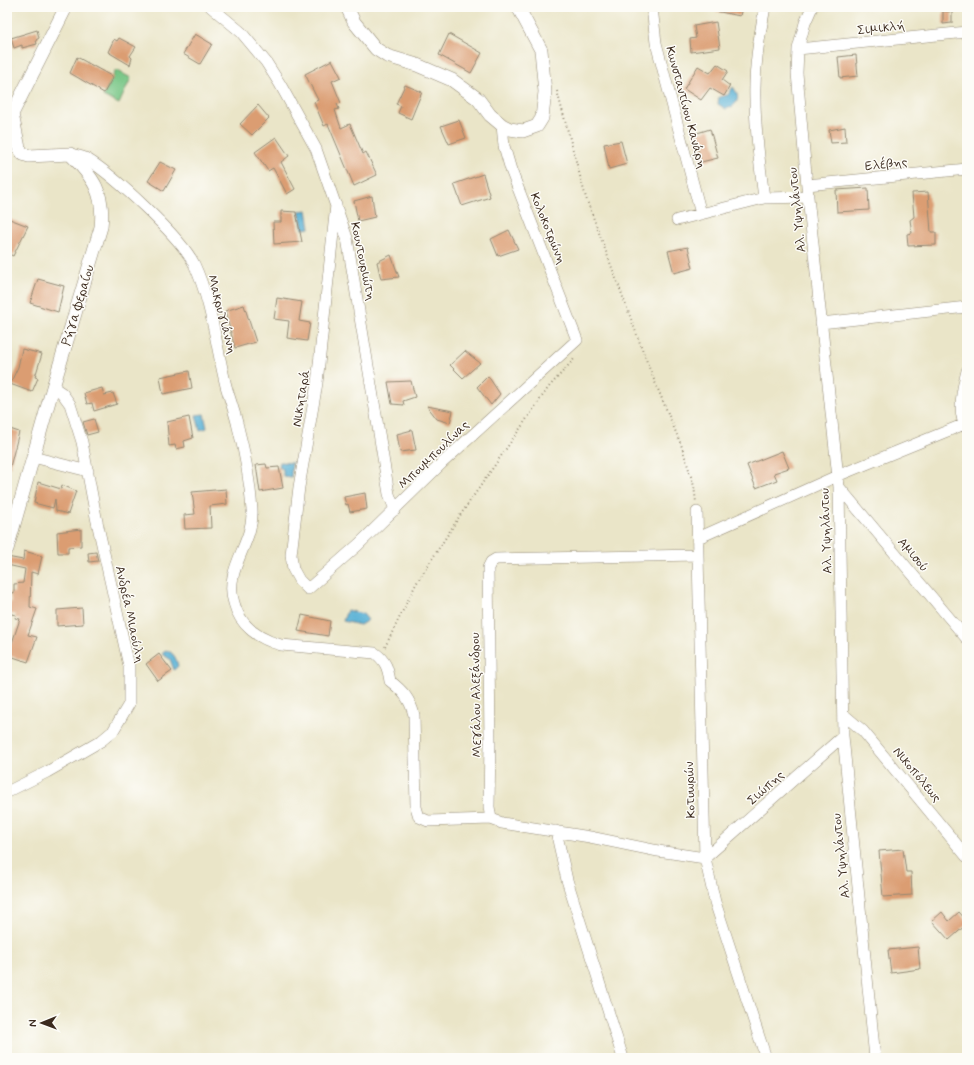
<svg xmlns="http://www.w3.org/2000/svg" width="974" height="1065" font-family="Mynerve,sans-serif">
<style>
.green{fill:#78c686;stroke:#5a7852}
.water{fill:#58b1d5;stroke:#4a6e7a}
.building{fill:#db9d72}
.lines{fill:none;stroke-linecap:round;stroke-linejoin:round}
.minor-casing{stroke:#928873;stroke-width:12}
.tertiary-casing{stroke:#928873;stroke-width:14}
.path{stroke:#928873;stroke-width:2;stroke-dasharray:1 3;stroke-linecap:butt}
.minor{stroke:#fff;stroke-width:11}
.tertiary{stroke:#fff;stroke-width:13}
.labels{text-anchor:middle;stroke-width:3;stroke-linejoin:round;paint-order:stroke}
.street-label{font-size:13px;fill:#3b2a1e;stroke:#fdfcf7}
</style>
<rect width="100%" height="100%" fill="#fdfcf7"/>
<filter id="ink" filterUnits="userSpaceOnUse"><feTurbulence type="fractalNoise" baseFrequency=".025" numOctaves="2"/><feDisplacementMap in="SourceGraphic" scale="8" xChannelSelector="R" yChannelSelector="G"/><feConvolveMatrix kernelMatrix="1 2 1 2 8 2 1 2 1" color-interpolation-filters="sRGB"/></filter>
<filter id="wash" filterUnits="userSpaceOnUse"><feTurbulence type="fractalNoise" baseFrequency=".012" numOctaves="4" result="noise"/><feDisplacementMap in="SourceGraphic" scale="16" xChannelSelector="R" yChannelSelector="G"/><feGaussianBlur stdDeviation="0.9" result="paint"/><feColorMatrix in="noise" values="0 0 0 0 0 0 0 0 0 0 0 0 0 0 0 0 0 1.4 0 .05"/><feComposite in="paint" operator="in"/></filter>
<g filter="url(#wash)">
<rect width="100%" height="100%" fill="#eae5c8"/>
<!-- green -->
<path class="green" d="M116,70L131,78L119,104L103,96Z"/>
<!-- water -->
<path class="water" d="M733,87C741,98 738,105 726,109L718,104L719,97L728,95Z
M307,210L310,228L303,229L299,211Z
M204,414L207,428L200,430L196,415Z
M280,462L292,463L291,477L283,476V469L279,467Z
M347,610L363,614L368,620L360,625L343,621Z
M166,650C174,653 176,658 178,666L174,670L170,659L162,654Z"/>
<g id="blocks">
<!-- building -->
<path class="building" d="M716,7H742L740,16L715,11Z
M943,11L952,12V23L943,24Z
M716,22L720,48L691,52L690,39L696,38L694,26Z
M37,30L39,38L36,40L37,44L22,48V45L14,48L11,38Z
M195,34L212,44L200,64L183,54Z
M449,34L482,53L471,73L439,55Z
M119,38L136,47L130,56L132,58L130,65L108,52L114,39L117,41Z
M856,55L858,76L840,78L838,57Z
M77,57L113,77L104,93L70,73Z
M332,60L341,77L332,81L341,103L337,104L339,109L335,110L341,128L350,124L363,154L366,152L377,175L354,186L328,124L324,126L314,102L318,100L305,74Z
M717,64L728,71L722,80L730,86L724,96L710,88L701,100L684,89L698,66L710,73Z
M405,85L422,92L411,119L398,113L401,106L396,104Z
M258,105L269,118L252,135L240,124Z
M459,120L466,138L449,144L441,126Z
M845,127L846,142L831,143L829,130Z
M710,129L718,158L701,162L694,134Z
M276,137L289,156L281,162L295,189L287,194L273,168L268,171L255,152Z
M621,141L627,164L609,169L604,144Z
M160,162L176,170L164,191L148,181Z
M483,174L490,197L462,206L454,184Z
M868,188L869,210L837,212L836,190Z
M928,192L931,232H936V245L908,246L907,234L912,233L910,220L914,217L912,193Z
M372,196L375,217L358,221L354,201Z
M281,211L296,212L302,242L274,244L273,222H281Z
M7,218L28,226L13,256L7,253Z
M509,230L518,249L498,256L491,239Z
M688,247L693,268L674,273L668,251Z
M391,255L399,277L381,279L377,262Z
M38,279L64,286L58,312L30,303Z
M277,298L302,302L299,321L310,323L307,341L287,338L289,321L274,319Z
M244,305L256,342L235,348L225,311Z
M22,349L42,354L35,377L38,378L32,392L10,384L18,367Z
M465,351L480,363L463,378L450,365Z
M189,371L192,388L163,394L160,377Z
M488,376L500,394L491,405L477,387Z
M411,381L415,397L403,401L404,405L392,404L388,382Z
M102,388L104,395L113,393L117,404L94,411L92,403L87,404L84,393Z
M427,406L453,411L450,423L437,419Z
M189,417L193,438L184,441L185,447L176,449L175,445L169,446L167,422Z
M94,419L98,432L87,435L83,422Z
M7,428L19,432L10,467H7Z
M412,430L416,450L400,452L397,434Z
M782,451L789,468L774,473L777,480L756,488L747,465Z
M266,464L267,468L279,467L283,488L260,492L256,465Z
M38,482L61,489L62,485L76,491L68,514L56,511L55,499L53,508L34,503Z
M226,489L227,504L210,506L211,528L185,529L184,515L195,514L192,492Z
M365,493L367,509L350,512L348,504L346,505L344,497Z
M81,529V546L68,547V553H58L57,532Z
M24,551L42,556L38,574L31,572L30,607L37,609L28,635L37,637L28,662L7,655V642L12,643L20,619L15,618L16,615L7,613L11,601L10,592L14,593V584L23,583L25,569L7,565V557L23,560Z
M96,552L98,561L89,562L88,553Z
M82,608L83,624L57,626V610Z
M302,615L330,621L328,636L298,631Z
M159,654L172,671L158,681L146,664Z
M903,849L906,872H911L912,895L883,897L879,851Z
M942,912L949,921L959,912L967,921V924L949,940L932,921Z
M918,947L920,969L891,973L888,950Z"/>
</g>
</g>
<g filter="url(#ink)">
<use href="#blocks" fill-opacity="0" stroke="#928873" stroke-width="1"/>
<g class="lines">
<defs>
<path id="minor" d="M211,7L241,32L266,62L280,84L316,149L347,238L389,494L395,510
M652,7L656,43L701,214
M812,7L805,23L798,49L797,73L808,197L839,487L843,736L875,1058
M798,49L967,32
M70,154C75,155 82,156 87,159C113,175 181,237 194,264C212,303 216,346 226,386C230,400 235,413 238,427C245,453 250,483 252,510C254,543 223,570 234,603C240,626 259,639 281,645L375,653C386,661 388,669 390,681C403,691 410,699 414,715L416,807L419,817L428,821L491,819
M807,185L967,169
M764,198C760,165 755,132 755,99C754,68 759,38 765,7
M336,205L317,383L299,487L291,555L293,569L299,580L308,589L358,545L442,463L577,340L511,170L504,146L502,125
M677,220L764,198L808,197
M821,323L967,307
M967,371C963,386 956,415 967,428
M33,457L88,471
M839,487L967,639
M697,512L705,858L715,902L766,1058
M698,538L837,476L967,423
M698,555L496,559L491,562L488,568L490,741L489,807L491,819L502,823L590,837L658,851L705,858L843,736
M843,714L863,731L967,857
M7,792L47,772L101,741L113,731L129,704V666L96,517L82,442L70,404L62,393L53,387
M556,831L567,880L623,1058"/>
<path id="tertiary" d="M347,7L354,22L376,49L387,56L417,65L452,80L478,99L490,115L502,125L510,129L523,131L537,126L542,118L545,92L541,50L518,7
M7,549L53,387L101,227C105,193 93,177 70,154L29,156L23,154L19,148L12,114L66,7"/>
</defs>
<!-- minor casing -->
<use href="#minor" class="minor-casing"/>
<!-- tertiary casing -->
<use href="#tertiary" class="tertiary-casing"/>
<!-- path -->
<path class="path" d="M557,91L586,198L650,370L682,447L694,486L696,502
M385,647L416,584L459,517L548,388L575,358"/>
<!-- minor -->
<use href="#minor" class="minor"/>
<!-- tertiary -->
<use href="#tertiary" class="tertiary"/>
</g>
</g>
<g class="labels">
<!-- street labels -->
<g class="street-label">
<text transform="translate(881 27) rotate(-6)" y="5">Σιμικλή</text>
<text transform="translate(687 107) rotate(75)" y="5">Κωνσταντίνου Κανάρη</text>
<text transform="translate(886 163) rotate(-6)" y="5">Ελέβης</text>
<text transform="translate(796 210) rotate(-96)" y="5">Αλ. Υψηλάντου</text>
<text transform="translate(549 228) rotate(68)" y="5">Κολοκοτρώνη</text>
<text transform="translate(364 261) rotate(78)" y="5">Κουντουριώτη</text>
<text transform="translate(77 305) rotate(-73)" y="5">Ρήγα Φεραίου</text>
<text transform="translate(223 314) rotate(75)" y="5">Μακρυγιάννη</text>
<text transform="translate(300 398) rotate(-81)" y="5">Νικηταρά</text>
<text transform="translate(433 454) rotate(-44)" y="5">Μπουμπουλίνας</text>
<text transform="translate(825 531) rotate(-92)" y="5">Αλ. Υψηλάντου</text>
<text transform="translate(914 554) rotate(50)" y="5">Αμισού</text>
<text transform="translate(131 614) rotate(78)" y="5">Ανδρέα Μιαούλη</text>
<text transform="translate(475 695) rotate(-91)" y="5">Μεγάλου Αλεξάνδρου</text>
<text transform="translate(918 774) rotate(50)" y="5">Νικοπόλεως</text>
<text transform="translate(765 787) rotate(-42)" y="5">Σιώπης</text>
<text transform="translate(689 790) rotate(-92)" y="5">Κοτυωρών</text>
<text transform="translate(840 856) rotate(-96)" y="5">Αλ. Υψηλάντου</text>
</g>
</g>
<!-- margin -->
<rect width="974" height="1065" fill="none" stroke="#fdfcf7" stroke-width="24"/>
<!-- north arrow -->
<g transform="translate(42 1023) rotate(269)" stroke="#fdfcf7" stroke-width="3" paint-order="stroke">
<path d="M0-3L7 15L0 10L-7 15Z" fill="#3b2a1e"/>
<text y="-6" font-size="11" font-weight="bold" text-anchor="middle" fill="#3b2a1e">N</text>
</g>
</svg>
